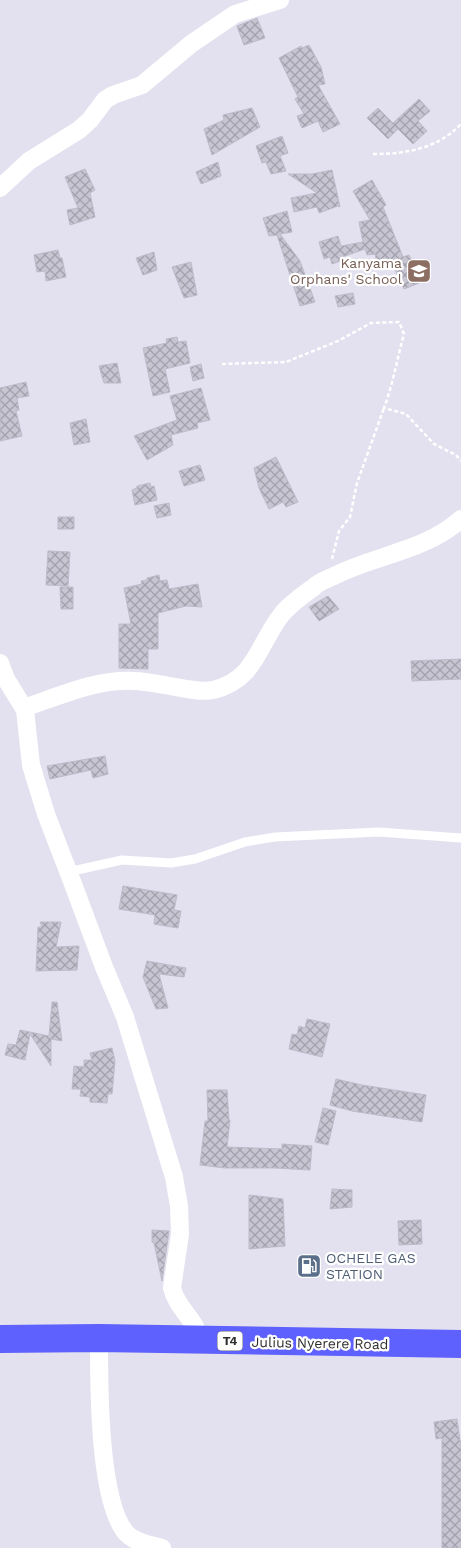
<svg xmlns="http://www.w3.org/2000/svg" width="461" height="1548" font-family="'Work Sans',sans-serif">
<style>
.building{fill:url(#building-cross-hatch);stroke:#bdbacb}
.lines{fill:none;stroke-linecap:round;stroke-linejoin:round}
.path{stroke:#fff;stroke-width:2.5;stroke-dasharray:4 2.5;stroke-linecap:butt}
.lane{stroke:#fff;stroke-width:9}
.street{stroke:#fff;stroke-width:18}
.highway{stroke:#5e61fd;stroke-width:28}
.labels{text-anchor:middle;stroke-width:4.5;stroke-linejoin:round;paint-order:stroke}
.shield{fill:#fff;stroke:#6d6d6d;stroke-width:1}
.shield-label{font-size:12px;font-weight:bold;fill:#2e2e2e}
.education-label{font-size:14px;fill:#785e54;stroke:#fff;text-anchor:end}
.service-label{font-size:14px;fill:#4e5e75;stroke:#fff;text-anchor:start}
.street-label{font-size:14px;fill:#2e2e2e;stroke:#fff}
</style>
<defs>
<pattern id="building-cross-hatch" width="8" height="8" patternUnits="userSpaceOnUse" patternTransform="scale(1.25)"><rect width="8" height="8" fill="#c7c5d2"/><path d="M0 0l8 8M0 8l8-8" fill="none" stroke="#a2a0ab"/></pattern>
</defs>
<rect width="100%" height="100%" fill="#e3e1ef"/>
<!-- building -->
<path class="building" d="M257,18L265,38L244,45L237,26Z
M309,45L321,67L325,84L318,85L340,124L323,132L318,121L302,128L297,116L304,114L295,99L298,97L279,58L301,46L302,48Z
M419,99L430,111L418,121L427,131L413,144L398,129L388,139L367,118L378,108L393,123Z
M252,108L260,127L212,155L204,129L224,120L223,115Z
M282,136L288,153L280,156L286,171L271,174L266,162L262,163L256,146Z
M218,162L221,176L201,184L196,172Z
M85,169L95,190L90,193L95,217L70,225L67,210L78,208L65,177Z
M332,170L340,207L338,206L319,213L317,207L294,212L291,198L317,193L288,174H312Z
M372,180L386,205L383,207L403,257L409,255L417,272L425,269L429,279L404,289L390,259L377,263L375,254L367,255L365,249L342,257L343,260L332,264L330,257L324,259L319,242L338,236L341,246L363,242L359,222L370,220L353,191Z
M287,211L292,232L280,234L300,261L315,302L300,306L277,235L269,236L263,218Z
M58,250L60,258H62L66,277L46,281L45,271L37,272L34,255Z
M154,252L157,270L143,275L136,258Z
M191,262L197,295L184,298L172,267Z
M353,293L355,304L338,307L335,296Z
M177,337L178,342L186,341L190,363L165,369L170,392L153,396L143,348L167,343L166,339Z
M117,363L121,383H104L99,366Z
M201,364L204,378L193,381L190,367Z
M26,382L29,396L17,398L19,410L16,411L22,436L0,441V388Z
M201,388L210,420L197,423L198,428L171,435L173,445L147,460L134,436L177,420L170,396Z
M86,419L90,442L74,445L70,423Z
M276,457L298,502L286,507L283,502L269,509L259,488L254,468Z
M200,465L205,480L184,486L179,471Z
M150,483L151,487L154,486L157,500L135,505L132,490L137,488V486Z
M169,503L171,515L157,518L154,506Z
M58,517H74V529H58Z
M48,551L70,552L68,586L46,585Z
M159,575L160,581L167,580L169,589L198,584L202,607L186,606L158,613V649H148V669L119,668V624H131L124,588L142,584L141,581L147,580V578Z
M60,587H73V609H61Z
M328,596L339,609L319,621L309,607Z
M461,659V679L412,681L411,661Z
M105,756L108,774L93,778L91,770L50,779L47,766Z
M123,886L177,895L174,910L181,911L178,928L154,924L155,915L119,909Z
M40,922H61L56,947L79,946L77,970L36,971L38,927H42Z
M147,961L186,968L184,977L159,974L168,1008L156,1009L143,977Z
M52,1002H57L62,1041L51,1039V1066L30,1034L25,1060L5,1055L8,1044L16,1045L20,1030L49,1036Z
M307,1019L330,1024L322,1057L289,1049L292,1034L297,1035L299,1026L305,1028Z
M112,1048L115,1061L112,1094H108L107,1103L90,1102V1097L80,1096L81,1089H72L74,1066L84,1067V1060H92L90,1053Z
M336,1079L362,1085L426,1095L422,1122L352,1111L330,1105Z
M207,1090H227L229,1120H230L227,1147L282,1149V1144L312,1146L310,1170L275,1168H225L200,1165L205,1121H208Z
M323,1108L336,1111L328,1145L315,1142Z
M332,1189L352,1190V1207L330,1209Z
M249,1195L283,1199L285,1246L249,1249Z
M421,1220L422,1244L399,1245L398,1221Z
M152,1230L169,1231L162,1281L154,1243L152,1242Z
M457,1419L460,1441H461V1548H442V1438L436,1439L434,1422Z"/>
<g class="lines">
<!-- path -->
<path class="path" d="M373,154C406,154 437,149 461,124
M222,364L286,362L338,341L371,323L399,322L404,334C397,359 393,384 384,408L406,414L434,444L456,455L461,461
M332,559L339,531L350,517L357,483L384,408"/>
<!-- lane -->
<path class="lane" d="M68,872L122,860L171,863L195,859L245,842L275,837L379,832L461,838"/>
<!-- street -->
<path class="street" d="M0,188L29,161L79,130L90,120L105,100L113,95L142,85L191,44L235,14L280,0
M0,663L6,679L25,710L31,765L46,814L73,884L104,967L125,1017L174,1177L179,1206L180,1234L172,1288C177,1309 195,1318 201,1341
M24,708C59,696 96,679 134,681C155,681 196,694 213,690C256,680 258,644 282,614C290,604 303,595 314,587C319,582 327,579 334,576C375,555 426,551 461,519
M99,1338C99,1381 98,1503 127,1534C136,1543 151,1545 162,1548"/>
<!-- highway -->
<path class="highway" d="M0,1339L99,1338L461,1344"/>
</g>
<!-- icons -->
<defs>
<symbol id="school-square" viewBox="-11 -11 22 22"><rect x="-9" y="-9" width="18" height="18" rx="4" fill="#8d6e63" stroke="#fff"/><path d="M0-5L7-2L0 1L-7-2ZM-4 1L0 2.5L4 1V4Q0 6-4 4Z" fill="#fff"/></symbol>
<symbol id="fuel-square" viewBox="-11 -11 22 22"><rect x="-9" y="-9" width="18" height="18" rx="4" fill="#5c6f8a" stroke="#fff"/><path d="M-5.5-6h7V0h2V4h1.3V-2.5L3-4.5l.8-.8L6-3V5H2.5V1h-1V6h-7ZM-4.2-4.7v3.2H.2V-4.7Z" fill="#fff"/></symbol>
</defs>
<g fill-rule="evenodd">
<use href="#school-square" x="405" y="257" width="28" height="28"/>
<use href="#fuel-square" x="295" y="1252" width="28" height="28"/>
</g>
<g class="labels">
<!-- shield labels -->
<rect class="shield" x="217.5" y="1331.5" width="25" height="19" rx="4"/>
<g class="shield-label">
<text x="230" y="1345">T4</text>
</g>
<!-- education labels -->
<g class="education-label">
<text x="402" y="268">Kanyama<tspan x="402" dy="16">Orphans' School</tspan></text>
</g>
<!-- service labels -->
<g class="service-label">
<text x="326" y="1263">OCHELE GAS<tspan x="326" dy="16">STATION</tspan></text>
</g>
<!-- street labels -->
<g class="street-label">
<text transform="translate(320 1343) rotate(1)" y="5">Julius Nyerere Road</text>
</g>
</g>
</svg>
